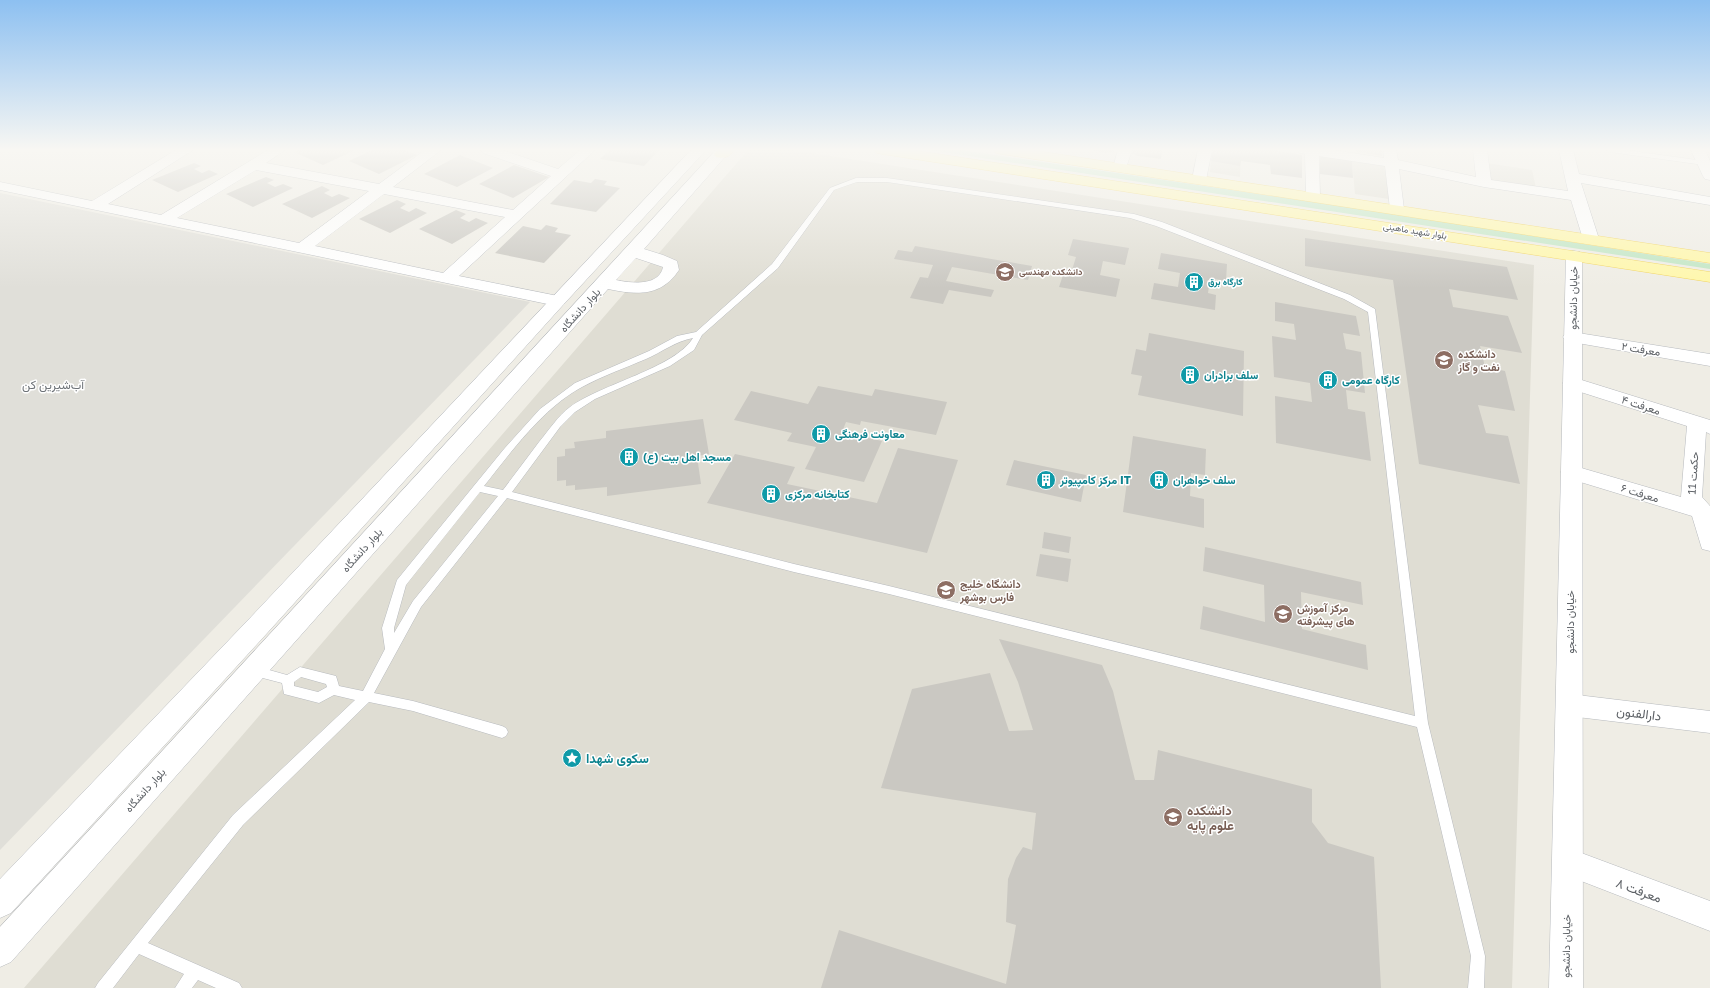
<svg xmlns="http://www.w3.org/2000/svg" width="1710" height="988" font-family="'Golos Text',Vazirmatn,sans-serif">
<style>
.industrial{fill:#e0dfd9}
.education{fill:#dfddd3}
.green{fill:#c1e6c4}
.building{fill:#cac8c2}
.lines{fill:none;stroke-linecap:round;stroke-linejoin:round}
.service-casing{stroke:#b7babe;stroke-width:1}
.minor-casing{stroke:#b7babe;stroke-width:1}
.tertiary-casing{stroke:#b7babe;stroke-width:1}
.primary-casing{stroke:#f1d25b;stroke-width:1}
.service{fill:#fff;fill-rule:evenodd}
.minor{fill:#fff;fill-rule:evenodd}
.tertiary{fill:#fff;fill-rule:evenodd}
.primary{fill:#fff7aa;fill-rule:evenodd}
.labels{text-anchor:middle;stroke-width:3;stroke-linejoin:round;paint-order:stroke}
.far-street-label{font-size:9px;fill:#5c6065;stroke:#fff}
.far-education-label{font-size:9px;font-weight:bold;fill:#785e54;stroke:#fff;text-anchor:start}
.far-culture-label{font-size:9px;font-weight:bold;fill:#0d838f;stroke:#fff;text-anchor:start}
.street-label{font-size:11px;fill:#5c6065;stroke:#fff}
.education-label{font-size:11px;font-weight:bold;fill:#785e54;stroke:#fff;text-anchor:start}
.culture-label{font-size:11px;font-weight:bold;fill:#0d838f;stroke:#fff;text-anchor:start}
.neighbourhood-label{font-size:12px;fill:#6d7277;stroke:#fff}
.near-street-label{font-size:13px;fill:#5c6065;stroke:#fff}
.near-culture-label{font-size:13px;font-weight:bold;fill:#0d838f;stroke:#fff;text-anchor:start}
.near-education-label{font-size:13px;font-weight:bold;fill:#785e54;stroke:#fff;text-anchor:start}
</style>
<rect width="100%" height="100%" fill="#efede5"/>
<!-- industrial -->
<path class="industrial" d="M0,193L530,302L0,850Z"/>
<!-- education -->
<path class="education" d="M748,150H792L1534,265L1512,988H24Z
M1212,150H1241L1240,177L1210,172Z
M1352,161L1384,165L1389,199L1355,194Z
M1486,163L1532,170L1536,188L1490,181Z"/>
<!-- green -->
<path class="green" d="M930,150H961L1408,216L1710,264V269Z"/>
<!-- building -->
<path class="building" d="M299,150H355L323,165L294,152Z
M372,150H404L417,155L379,174L349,161Z
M609,150H659L644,166L600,159Z
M1093,150H1114V152L1105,153Z
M1132,150H1162L1161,159L1138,156L1131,153Z
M1212,150H1272L1302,155V178L1271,174L1270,165L1241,161L1240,166L1211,161Z
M1355,150H1382V156L1355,151Z
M460,155L493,168L457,187L424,174Z
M1320,156L1352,161L1353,178L1320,174Z
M194,163L201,166L194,169L202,173L209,170L218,174L178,192L152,180Z
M514,165L549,177L513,198L479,184Z
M266,177L274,180L267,183L275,187L283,184L293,188L253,207L226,194Z
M595,179L607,181L604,185L620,188L596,212L550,204L574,180L591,183Z
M322,186L330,190L324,193L332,197L339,194L350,198L312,218L282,204Z
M397,200L406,204L400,208L409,212L416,208L427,213L390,233L359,219Z
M456,210L466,214L460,218L469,222L476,218L488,223L452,244L419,229Z
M546,225L558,228L555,232L571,235L544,263L495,253L523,226L541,230Z
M1305,238L1507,267L1518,300L1449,289L1453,307L1508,316L1522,353L1480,346L1485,367L1505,371L1515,411L1478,405L1486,433L1508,436L1520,484L1419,464L1393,280L1305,266Z
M1073,239L1129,248L1125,265L1103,261L1100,275L1120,279L1116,297L1059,287L1065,269L1072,270L1076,257L1068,255Z
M915,246L1032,266L1028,280L952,267L946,281L994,290L991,297L949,290L943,304L910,298L920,277L928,278L933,265L894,259L898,250L912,252Z
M1161,253L1227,264L1226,281L1210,278L1208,293L1216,295L1215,310L1151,299L1154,283L1178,287L1180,273L1158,269Z
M1275,302L1356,316L1360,336L1343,333L1346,349L1361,352L1365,393L1346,390L1348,409L1365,412L1371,461L1276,443L1275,396L1312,402L1310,383L1274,377L1272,336L1296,340L1294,324L1275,321Z
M1149,333L1244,351L1243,416L1138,395L1142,376L1131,374L1136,349L1146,351Z
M818,386L872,396L875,389L947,402L936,435L861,421L860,425L846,422L842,432L882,441L864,482L805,469L816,447L787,441L792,433L734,420L751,391L808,404Z
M703,419L709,454L697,456L701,484L607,496V487L575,490V485L566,486V480L557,481V457L565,456V449L575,448L574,442L606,438V431Z
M1133,436L1206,449L1205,475L1191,473L1190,496L1204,499V528L1123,512Z
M898,448L958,460L927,553L707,503L735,454L795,467L787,484L877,503Z
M1014,460L1086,475L1081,502L1006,485Z
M1044,532L1071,537L1069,553L1042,548Z
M1205,547L1361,582L1363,605L1301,592L1302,629L1366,645L1368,670L1200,629L1203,606L1265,622L1264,585L1203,571Z
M1040,554L1071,559L1068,582L1036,576Z
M999,639L1102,665L1113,691L1135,780H1154L1158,750L1312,789V822L1328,843L1374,857L1381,988H821L839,930L1006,984L1016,925L1006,922L1008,879L1016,858L1023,847L1032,850L1036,813L881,788L912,689L990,673L1009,731L1033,730L1018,682Z"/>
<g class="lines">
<defs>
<path id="service" d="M1607,150H1625L1704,161L1707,163L1704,165L1610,152Z
M856,178H887L1134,214L1162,222L1350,295L1375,309L1428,723L1485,956L1484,988H1468L1471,956L1417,727L889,594L794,572L507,498L421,607L374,693L413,701L502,726L506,728L508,732L506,736L502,738L413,711L369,702L243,825L148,943L239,983L242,988H216L198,980L192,988H175L184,974L139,954L113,988H95L98,983L233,815L355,700L334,695L319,703L288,695L284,694L282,683L251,675L249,671L251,667L255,666L287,675L300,667L336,676L339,686L363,691L385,649L382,628L397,580L504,449L540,409L575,383L649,351L677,336L696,332L772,264L830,188ZM857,182H887L1130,218L1156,226L1344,299L1368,312L1415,716L889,586L794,564L512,492L560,427L575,412L595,399L670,366L694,350L702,335L778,268L834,190ZM693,338C675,368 601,384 570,407C558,416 549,430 539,442C527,458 515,474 503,490L484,486C511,452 543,408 582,387C602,376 625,368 646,359C662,352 676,341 693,338ZM480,492L498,496L413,601L394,633V628L406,585ZM301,677L326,684L327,687L318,692L294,686V682Z"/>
<path id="minor" d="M176,150H193L108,204L161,215L268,150H285L266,163L379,184L425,150H441L393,187L513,210L551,176L483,153L481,150H502L558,169L580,150H595L459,276L563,297L565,301L563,305L557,306L0,190V182L92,201ZM256,170L369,191L299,243L177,218ZM384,194L505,217L443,273L315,246Z
M1118,150H1132L1125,171H1115L1113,168Z
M1198,150H1212L1206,180L1204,183H1194L1192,180Z
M1298,150H1333L1384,158V150H1396L1398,160L1476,177L1473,150H1487L1491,180L1568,191L1559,150H1573L1579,174L1710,197V205L1581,183L1599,239L1596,242H1586L1583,239L1571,200L1484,187L1399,169L1404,209L1402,212H1392L1390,209L1385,166L1319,156L1320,197L1318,200H1308L1306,197L1305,154L1300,153Z
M1691,150H1705L1710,161V180L1705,179L1703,176Z
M1572,332L1710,354V366L1566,341L1563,337L1566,333Z
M1572,377L1710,420V434L1706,432L1702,497L1710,506V551L1702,549L1692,516L1564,477L1561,472L1564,467L1571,465L1681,497L1687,426L1565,387L1563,383L1565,379Z
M1569,694L1710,711V733L1569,716L1560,713L1556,705L1560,697Z
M1568,848L1710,901V931L1558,872L1554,862L1558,852Z"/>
<path id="tertiary" d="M691,150H706L563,305L269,631L11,913L0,918V879L251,617Z
M716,150H731L644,249L663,255L677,261L679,270C661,297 637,295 608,289L11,962L0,967V927ZM636,258L663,267C659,287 630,283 616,280Z
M1574,251L1580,252L1582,256L1583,988H1549L1566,256L1568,252Z"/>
<path id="primary" d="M717,150H734C730,157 723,159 716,157L714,154Z
M875,150H911L1710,272V282L882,154L877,153Z
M994,150H1030L1710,253V263L1001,154L996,153Z"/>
</defs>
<!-- service casing -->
<use href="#service" class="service-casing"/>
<!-- minor casing -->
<use href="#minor" class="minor-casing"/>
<!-- tertiary casing -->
<use href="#tertiary" class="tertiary-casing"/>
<!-- primary casing -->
<use href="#primary" class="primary-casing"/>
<!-- service -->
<use href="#service" class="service"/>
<!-- minor -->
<use href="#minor" class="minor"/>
<!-- tertiary -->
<use href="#tertiary" class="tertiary"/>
<!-- primary -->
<use href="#primary" class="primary"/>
</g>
<!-- sky -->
<linearGradient id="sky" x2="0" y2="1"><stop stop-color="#8dc0f1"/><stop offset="0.52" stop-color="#f8f7f3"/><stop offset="1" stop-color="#f8f7f3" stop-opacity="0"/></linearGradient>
<rect width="1710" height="288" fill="url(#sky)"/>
<!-- icons -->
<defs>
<symbol id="university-disc" viewBox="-11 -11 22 22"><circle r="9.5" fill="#8d6e63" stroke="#fff"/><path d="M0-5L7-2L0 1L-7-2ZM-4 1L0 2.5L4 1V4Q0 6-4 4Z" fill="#fff"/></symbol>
<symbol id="building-disc" viewBox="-11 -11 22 22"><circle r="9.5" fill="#0f9aa8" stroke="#fff"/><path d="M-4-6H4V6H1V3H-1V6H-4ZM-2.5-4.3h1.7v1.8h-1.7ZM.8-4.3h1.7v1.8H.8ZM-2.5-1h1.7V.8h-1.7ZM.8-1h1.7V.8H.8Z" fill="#fff"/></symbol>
<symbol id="sight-disc" viewBox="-11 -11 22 22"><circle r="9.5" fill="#0f9aa8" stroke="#fff"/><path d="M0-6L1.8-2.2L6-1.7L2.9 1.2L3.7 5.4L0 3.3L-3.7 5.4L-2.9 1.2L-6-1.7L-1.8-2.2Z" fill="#fff"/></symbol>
</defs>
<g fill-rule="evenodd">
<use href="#university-disc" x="994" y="261" width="22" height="22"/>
<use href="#building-disc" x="1183" y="271" width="22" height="22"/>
<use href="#university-disc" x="1433" y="349" width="22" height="22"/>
<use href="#building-disc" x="1179" y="364" width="22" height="22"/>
<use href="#building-disc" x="1317" y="369" width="22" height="22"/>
<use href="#building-disc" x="810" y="423" width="22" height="22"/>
<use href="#building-disc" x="618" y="446" width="22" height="22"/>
<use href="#building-disc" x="1035" y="469" width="22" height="22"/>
<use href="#building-disc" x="1148" y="469" width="22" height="22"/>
<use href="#building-disc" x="760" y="483" width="22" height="22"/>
<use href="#university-disc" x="935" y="579" width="22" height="22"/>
<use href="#university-disc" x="1272" y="603" width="22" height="22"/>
<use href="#sight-disc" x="561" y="747" width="22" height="22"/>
<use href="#university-disc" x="1162" y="806" width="22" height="22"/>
</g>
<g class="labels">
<!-- far-street labels -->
<g class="far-street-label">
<text transform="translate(1415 231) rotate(9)" y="3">بلوار شهید ماهینی</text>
</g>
<!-- far-education labels -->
<g class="far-education-label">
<text x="1019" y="275">دانشکده مهندسی</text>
</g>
<!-- far-culture labels -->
<g class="far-culture-label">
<text x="1208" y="285">کارگاه برق</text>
</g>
<!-- street labels -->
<g class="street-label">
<text transform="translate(1573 298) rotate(-89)" y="4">خیابان دانشجو</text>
<text transform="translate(580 310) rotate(-48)" y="4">بلوار دانشگاه</text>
<text transform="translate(1641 349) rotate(9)" y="4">معرفت ۲</text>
<text transform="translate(1641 405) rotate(18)" y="4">معرفت ۴</text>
<text transform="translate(1693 473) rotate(-86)" y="4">حکمت 11</text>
<text transform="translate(1640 493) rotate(17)" y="4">معرفت ۶</text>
<text transform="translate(362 550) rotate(-48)" y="4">بلوار دانشگاه</text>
<text transform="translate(1570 622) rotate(-90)" y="4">خیابان دانشجو</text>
<text transform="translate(145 790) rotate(-48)" y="4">بلوار دانشگاه</text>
<text transform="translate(1566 946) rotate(-89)" y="4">خیابان دانشجو</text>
</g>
<!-- education labels -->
<g class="education-label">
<text x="1458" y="358">دانشکده<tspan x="1458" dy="13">نفت و گاز</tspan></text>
<text x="960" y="588">دانشگاه خلیج<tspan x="960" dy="13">فارس بوشهر</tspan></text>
<text x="1297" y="612">مرکز آموزش<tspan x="1297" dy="13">های پیشرفته</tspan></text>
</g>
<!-- culture labels -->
<g class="culture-label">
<text x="1204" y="379">سلف برادران</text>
<text x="1342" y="384">کارگاه عمومی</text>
<text x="835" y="438">معاونت فرهنگی</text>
<text x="643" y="461">مسجد اهل بیت (ع)</text>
<text x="1060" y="484">مرکز کامپیوتر IT</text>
<text x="1173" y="484">سلف خواهران</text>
<text x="785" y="498">کتابخانه مرکزی</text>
</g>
<!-- neighbourhood labels -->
<g class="neighbourhood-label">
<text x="53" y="389">آب‌شیرین کن</text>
</g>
<!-- near-street labels -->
<g class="near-street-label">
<text transform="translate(1639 713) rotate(7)" y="5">دارالفنون</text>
<text transform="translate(1639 890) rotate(20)" y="5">معرفت ۸</text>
</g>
<!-- near-culture labels -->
<g class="near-culture-label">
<text x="586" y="763">سکوی شهدا</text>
</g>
<!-- near-education labels -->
<g class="near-education-label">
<text x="1187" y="815">دانشکده<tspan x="1187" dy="15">علوم پایه</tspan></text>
</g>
</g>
</svg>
